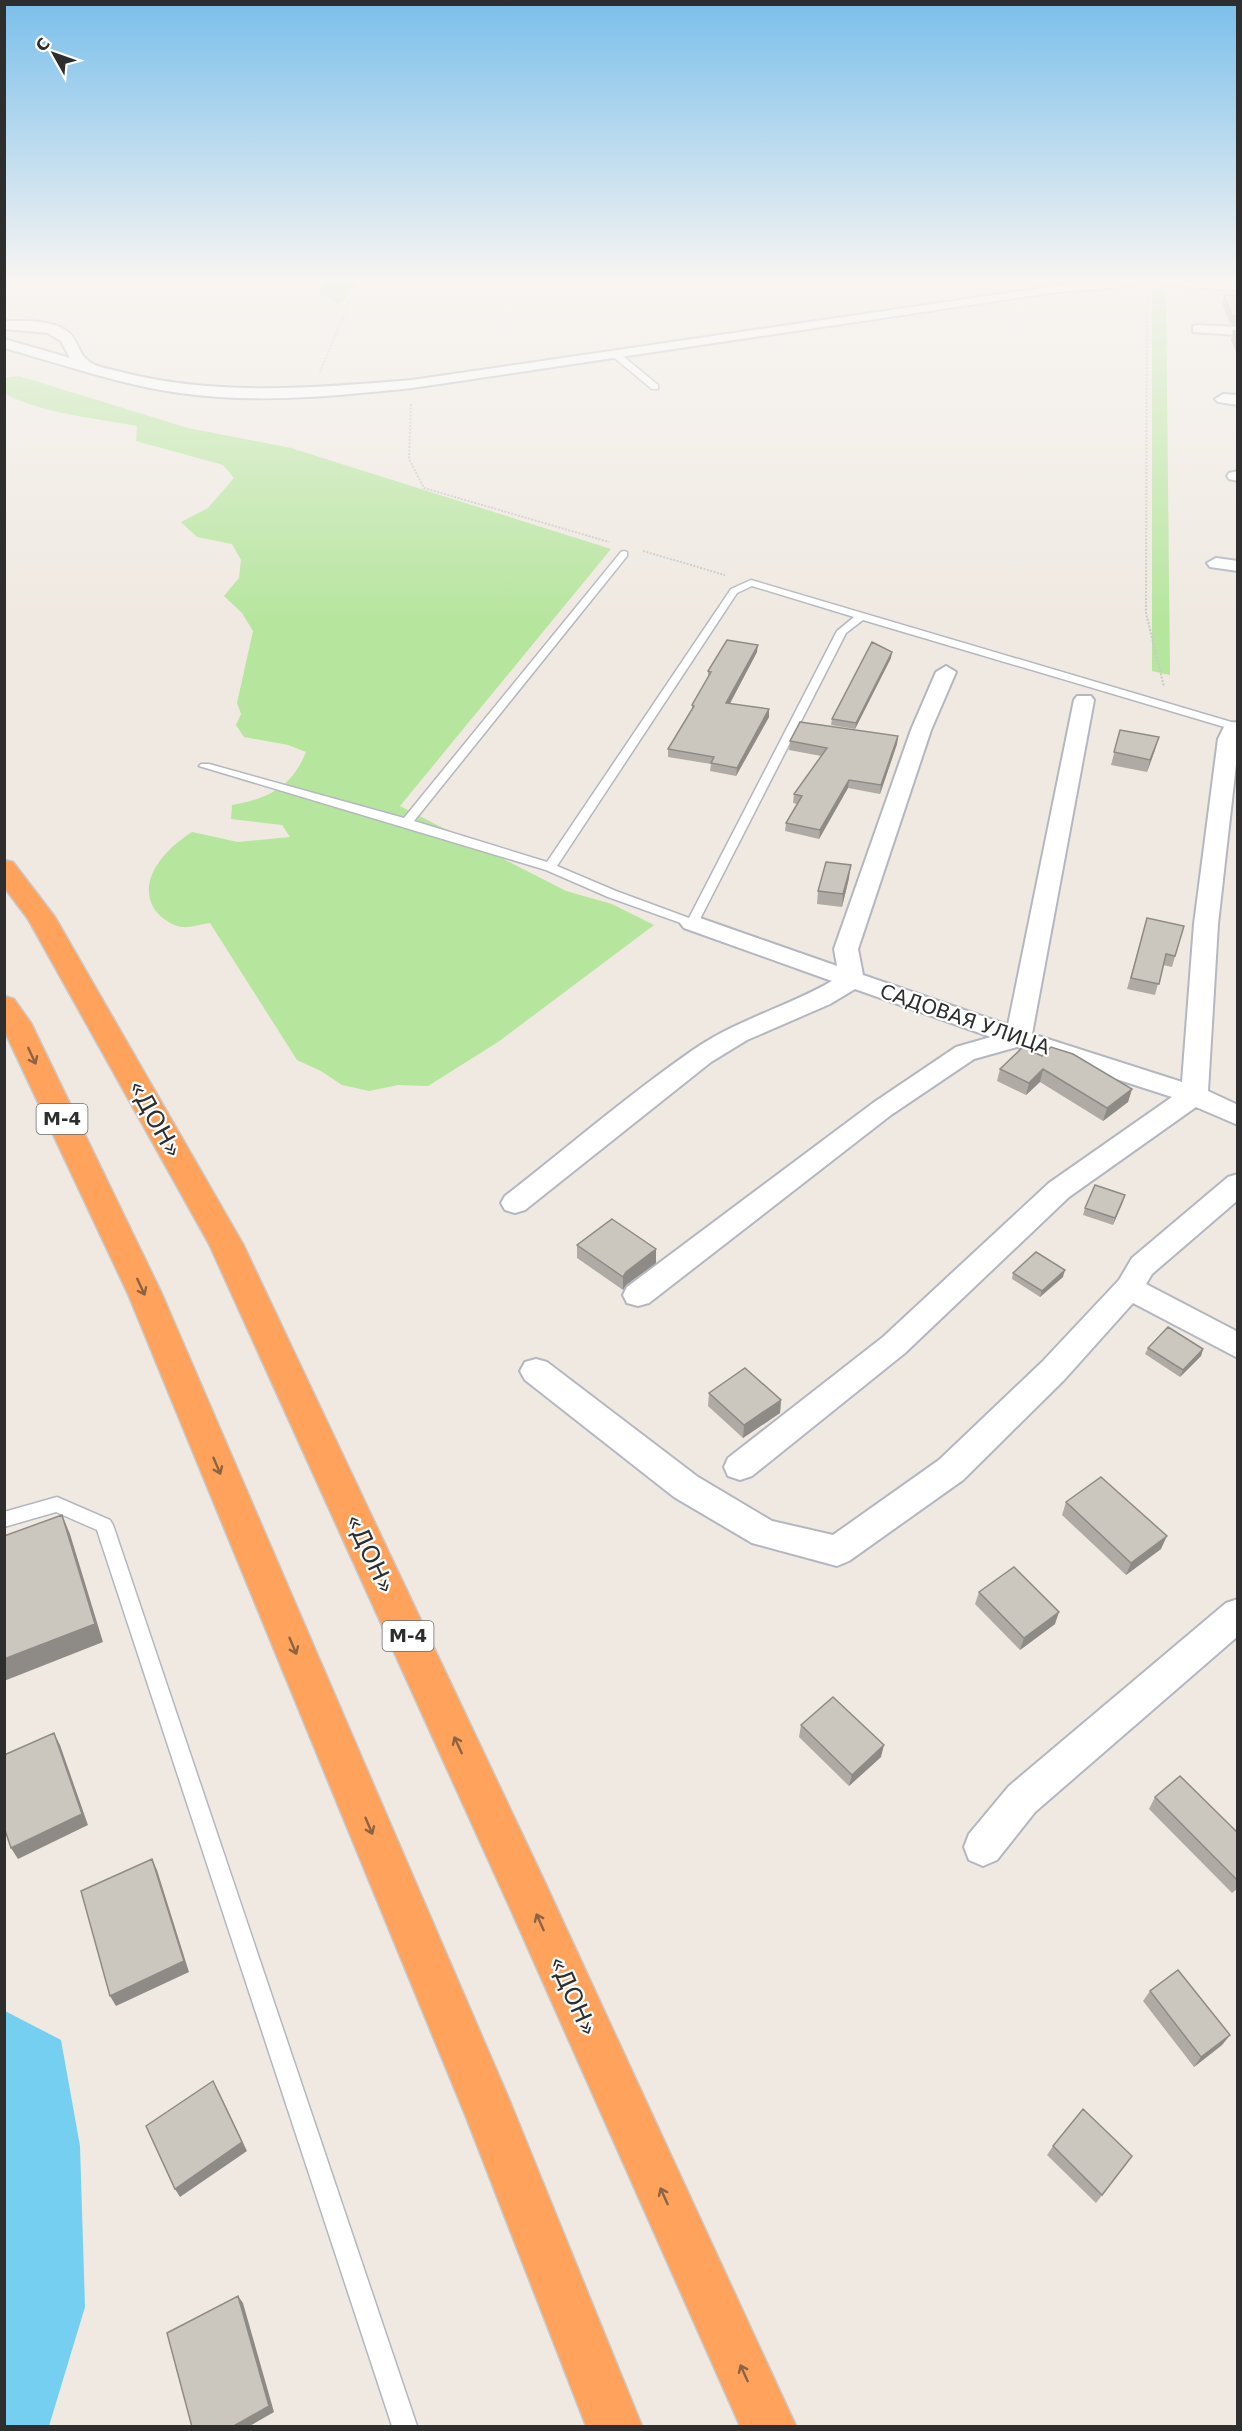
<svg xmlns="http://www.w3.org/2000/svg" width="1242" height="2431" font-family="'DejaVu Sans',sans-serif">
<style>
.green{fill:#b6e59e}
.water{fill:#75cff0}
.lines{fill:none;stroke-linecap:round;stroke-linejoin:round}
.lane-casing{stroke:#b4b7c1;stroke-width:3}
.street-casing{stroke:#b4b7c1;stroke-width:4}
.highway-casing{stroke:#c9c9c9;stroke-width:3}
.path{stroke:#c9c9c9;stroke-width:2;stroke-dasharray:2 1.5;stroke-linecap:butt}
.lane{fill:#fff;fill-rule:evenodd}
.street{fill:#fff;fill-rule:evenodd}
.highway{fill:#ffa35c;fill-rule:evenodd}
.wall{fill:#afaba4}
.shaded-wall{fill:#8e8b86}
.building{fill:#cbc7bf;stroke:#8e8b86;stroke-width:1.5}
.oneway{stroke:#8c6343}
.labels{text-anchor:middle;stroke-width:4.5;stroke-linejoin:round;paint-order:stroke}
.shield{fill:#fff;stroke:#6d6d6d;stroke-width:1.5}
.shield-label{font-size:18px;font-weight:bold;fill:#2e2e2e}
.street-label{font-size:20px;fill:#2e2e2e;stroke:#fff}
.near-street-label{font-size:24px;fill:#2e2e2e;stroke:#fff}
</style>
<rect width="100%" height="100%" fill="#efe9e1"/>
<!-- green -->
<path class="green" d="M329,282H360L339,304L317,293Z
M1152,289L1166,290L1170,675L1152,671Z
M19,376L188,428L291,448L611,549L400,806L566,891L612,904L654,925L498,1042L428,1086L398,1085L369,1091L342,1085L321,1071L297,1060L210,923C201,924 190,928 182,927C172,926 160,917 155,910C135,879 168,847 192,832L238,842L290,837L282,825L231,819L232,805C268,799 292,787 306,752L288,745L244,737L236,725L241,714L237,703L253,631L242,613L224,596L239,578L241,560L232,544L197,537L181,522L208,508L234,478L223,465L136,441L137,426C91,417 47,415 5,394L4,378Z"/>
<!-- water -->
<path class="water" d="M5,2011L61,2040L80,2146L85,2307L49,2426H5Z"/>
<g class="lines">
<defs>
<path id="lane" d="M612,352H618L658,385V389H652L612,356Z
M624,551L627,552V556L414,821L547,862L731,589L751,580L1238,724V731L863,620L846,633L698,923L692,927L608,897L546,870L199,766L201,764H209L404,818L621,552ZM752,586L854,617L837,631L689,918L616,891L557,866L737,593Z
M57,1497L110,1520L113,1525L417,2426H392L97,1530L56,1512L4,1527V1512Z"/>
<path id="street" d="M1083,282H1142L1135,286L1057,292L412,388C335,396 257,404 180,393C120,385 63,364 4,348V339L70,358L61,341L48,333L4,329V321C24,321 50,319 67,331C75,337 77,345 82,354C89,366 105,368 117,371C214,397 313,388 412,380Z
M1160,282H1238V290L1167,286Z
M1198,325L1238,327V335L1193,332V326Z
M1223,394L1238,395V405L1218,402L1215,399Z
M1238,471V481L1229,479L1227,476L1229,473Z
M1216,558L1238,561V571L1210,567L1207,563Z
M946,666L956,672L931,730L858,949L863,975L1008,1025L1074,700L1077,696H1091L1094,700L1032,1034L1182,1082L1194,924L1218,739L1226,723L1238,722V747L1218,924L1208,1091L1238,1105V1125L1196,1107L1069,1197L905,1353L752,1476L740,1480L728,1476L724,1467L728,1458L883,1337L1049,1183L1172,1097L1017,1047L974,1059L891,1115L649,1303L638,1306L627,1303L623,1295L627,1287L873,1103L956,1047L991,1037L855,989L830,1004L747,1040L711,1062L525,1210L515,1213L505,1210L501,1203L505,1196C567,1148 629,1094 693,1050C736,1020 787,1007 832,981L684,928L680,923L684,918H700L837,966L834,949L911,730L936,672Z
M1238,1174V1200L1152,1274L1146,1284L1238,1332V1358L1133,1303L1064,1380L963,1480L849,1561L837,1566L752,1543L674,1497L525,1380L520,1371L525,1362L536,1359L547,1362L698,1477L772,1521L833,1535L939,1460L1042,1362L1119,1280L1132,1258L1228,1177Z
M1238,1599V1636L1035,1812L997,1860L983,1866L969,1860L964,1847L969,1834L1009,1786L1226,1603Z"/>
<path id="highway" d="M4,860L13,862L55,917L243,1244L542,1876L796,2426H740L510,1908L209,1244L28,919L4,887Z
M4,996L14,999L31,1023L162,1294L509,2099L642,2426H586L466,2117L128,1294L4,1030Z"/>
</defs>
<!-- lane casing -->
<use href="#lane" class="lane-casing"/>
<!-- street casing -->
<use href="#street" class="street-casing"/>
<!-- highway casing -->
<use href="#highway" class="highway-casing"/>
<!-- path -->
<path class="path" d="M1147,297L1146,613L1164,687
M320,372L351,298
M411,404L409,459L424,488L609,542
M643,551L725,575"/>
<!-- lane -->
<use href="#lane" class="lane"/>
<!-- street -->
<use href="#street" class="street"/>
<!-- highway -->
<use href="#highway" class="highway"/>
</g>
<!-- wall -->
<path class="wall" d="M1224,295H1238V326L1230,324L1222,303Z
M1238,330V357L1231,340L1233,331Z
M757,652L730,703L769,717L736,776L710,771L711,764L668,757V749L692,710V705L708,677V671Z
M891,658L855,729L831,725L832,719Z
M1120,730L1155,750L1147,772L1111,765Z
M898,736L897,744L880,794L848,788L819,839L785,831L786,823L797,804L793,803L794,794L821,756L789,750L790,741Z
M849,878L842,907L817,904L818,891Z
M1147,918L1184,926L1172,967L1163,965L1155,995L1127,989Z
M1042,1056L1132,1089L1128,1102L1103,1121L1040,1082L1026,1095L997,1081L1000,1069Z
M1125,1195L1113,1225L1083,1215L1085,1208Z
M577,1245L656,1263L626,1285L623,1290L577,1258Z
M1013,1273L1063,1277L1040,1297L1012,1279Z
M1148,1348L1203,1349L1201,1356L1180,1377L1145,1354Z
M709,1393L781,1400L780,1413L743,1438L708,1406Z
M1066,1502L1161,1549L1126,1575L1062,1515Z
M979,1592L1055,1624L1020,1650L975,1604Z
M801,1725L881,1757L849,1786L799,1737Z
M1155,1797L1238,1833V1888L1232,1893L1149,1809Z
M1150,1991L1230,2035L1222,2045L1194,2067L1143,2001Z
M1053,2146L1132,2156L1096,2203L1047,2155Z"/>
<!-- shaded-wall -->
<path class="shaded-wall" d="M758,645L757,652L726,711V703Z
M892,652L891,658L855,729L856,723Z
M769,709V717L736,776L737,768Z
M898,736L897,744L880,794L881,785Z
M1159,737L1155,750L1147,772L1150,760Z
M849,780L848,788L819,839L820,830Z
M851,865L849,878L842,907L843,894Z
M1043,1069L1040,1082L1026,1095L1029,1083Z
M1132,1089L1128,1102L1103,1121L1107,1108Z
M1125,1195L1123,1202L1113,1225L1115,1218Z
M656,1249V1263L626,1285L623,1290V1277L626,1272Z
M1065,1270L1063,1277L1040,1297L1042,1291Z
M1203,1349L1201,1356L1180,1377L1183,1370Z
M781,1400L780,1413L743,1438L744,1425Z
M62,1515L70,1534L103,1642L4,1681V1659Z
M1167,1536L1161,1549L1126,1575L1131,1563Z
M1059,1612L1055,1624L1020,1650L1024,1638Z
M54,1733L60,1745L88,1825L18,1859L11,1848Z
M884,1745L881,1757L849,1786L852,1775Z
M152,1859L157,1870L189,1972L116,2006L110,1996Z
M1230,2035L1222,2045L1194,2067L1201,2057Z
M218,2090L247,2151L180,2197L175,2189Z
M238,2296L243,2303L274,2412L248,2427H232Z"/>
<!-- building -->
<path class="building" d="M1224,295H1238V317L1232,316Z
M1238,330V342L1233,331Z
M727,640L758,645L726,703L769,709L737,768L711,763L714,757L668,749L694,706L692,705L711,672L708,671Z
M872,642L892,652L856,723L832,719Z
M800,722L898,736L881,785L849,780L820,830L786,823L802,796L794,794L827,748L790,741Z
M1120,730L1159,737L1150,760L1114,752Z
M826,862L851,865L843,894L818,891Z
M1147,918L1184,926L1175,956L1166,954L1159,984L1131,978Z
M1023,1047L1042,1056L1051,1047L1073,1054L1132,1089L1107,1108L1043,1069L1029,1083L1000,1069Z
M1095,1185L1125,1195L1115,1218L1085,1208Z
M612,1219L656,1249L626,1272L623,1277L577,1245Z
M1036,1252L1065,1270L1042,1291L1013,1273Z
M1168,1327L1203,1349L1183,1370L1148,1348Z
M745,1368L781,1400L744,1425L709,1393Z
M1101,1477L1167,1536L1131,1563L1066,1502Z
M62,1515L95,1624L4,1659V1536Z
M1014,1567L1059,1612L1024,1638L979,1592Z
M833,1697L884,1745L852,1775L801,1725Z
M54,1733L82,1814L11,1848L4,1827V1755Z
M1180,1776L1238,1833V1881L1155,1797Z
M152,1859L184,1961L110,1996L81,1891Z
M1178,1970L1230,2035L1201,2057L1150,1991Z
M213,2081L242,2142L175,2189L146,2126Z
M1083,2109L1132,2156L1102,2195L1053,2146Z
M238,2296L269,2406L232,2427H192L167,2333Z"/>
<!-- one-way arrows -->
<defs><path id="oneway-shaft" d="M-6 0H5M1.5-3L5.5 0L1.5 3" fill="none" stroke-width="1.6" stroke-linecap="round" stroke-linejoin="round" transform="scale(1.5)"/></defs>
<g class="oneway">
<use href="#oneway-shaft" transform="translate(32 1056) rotate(65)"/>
<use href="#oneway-shaft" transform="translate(141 1287) rotate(65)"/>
<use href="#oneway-shaft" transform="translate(217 1466) rotate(67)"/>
<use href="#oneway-shaft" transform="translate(293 1646) rotate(67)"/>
<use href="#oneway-shaft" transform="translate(458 1745) rotate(-115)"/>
<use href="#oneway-shaft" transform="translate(369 1826) rotate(67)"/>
<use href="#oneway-shaft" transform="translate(540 1922) rotate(-114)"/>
<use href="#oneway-shaft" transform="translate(664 2196) rotate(-114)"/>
<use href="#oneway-shaft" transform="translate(744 2373) rotate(-114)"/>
</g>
<!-- sky -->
<linearGradient id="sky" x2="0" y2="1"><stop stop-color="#7abfeb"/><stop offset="0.45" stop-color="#f8f5f2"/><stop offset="1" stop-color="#f8f5f2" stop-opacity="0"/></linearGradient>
<rect width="1242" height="622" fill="url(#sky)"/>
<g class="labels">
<!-- shield labels -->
<g class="shield">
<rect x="36.5" y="1104" width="51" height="30" rx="4.5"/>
<rect x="382.5" y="1621" width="51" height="30" rx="4.5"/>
</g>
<g class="shield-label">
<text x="62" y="1125">М-4</text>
<text x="408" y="1642">М-4</text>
</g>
<!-- street labels -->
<g class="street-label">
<text transform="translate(965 1019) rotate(19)" y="7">САДОВАЯ УЛИЦА</text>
</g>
<!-- near-street labels -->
<g class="near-street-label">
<text transform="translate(155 1119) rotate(61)" y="8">«ДОН»</text>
<text transform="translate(370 1554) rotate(65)" y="8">«ДОН»</text>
<text transform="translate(573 1996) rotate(66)" y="8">«ДОН»</text>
</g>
</g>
<!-- border -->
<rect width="1242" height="2431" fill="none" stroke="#2e2e2e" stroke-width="12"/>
<!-- north arrow -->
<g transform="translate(54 54) rotate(310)" stroke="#ffffff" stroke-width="4.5" paint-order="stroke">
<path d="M0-4.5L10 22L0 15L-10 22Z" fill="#2e2e2e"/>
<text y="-9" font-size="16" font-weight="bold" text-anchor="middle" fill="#2e2e2e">С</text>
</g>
</svg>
